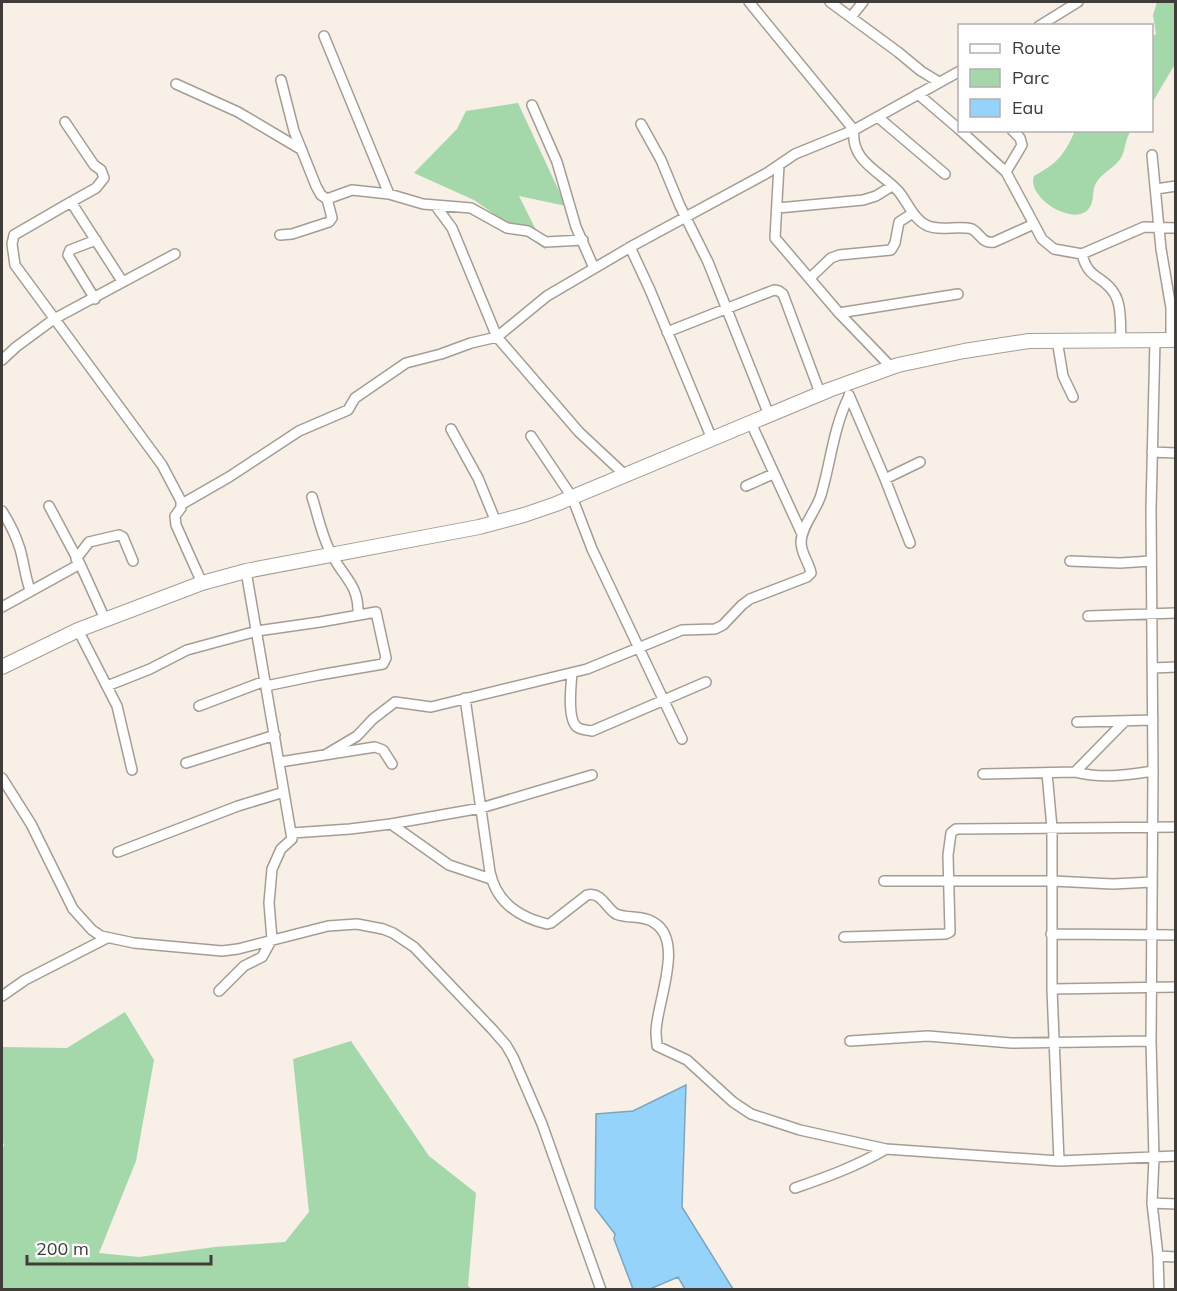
<svg xmlns="http://www.w3.org/2000/svg" width="1177" height="1291" font-family="Mulish,sans-serif">
<style>
.green{fill:#a4d8aa}
.water{fill:#95d3fa;stroke:#7ca6c0;stroke-width:1.5}
.lines{fill:none;stroke-linecap:round;stroke-linejoin:round}
.minor-casing{stroke:#a59d94;stroke-width:12}
.highway-casing{stroke:#a59d94;stroke-width:16}
.minor{stroke:#fff;stroke-width:9}
.highway{stroke:#fff;stroke-width:14}
</style>
<rect width="100%" height="100%" fill="#f8efe6"/>
<!-- green -->
<path class="green" d="M1157,2H1175V64L1152,103V37L1156,34L1153,15Z
M518,103L566,206L519,196L546,250L474,200L414,173L457,129L466,111Z
M1075,131H1131C1125,139 1126,147 1122,156C1117,167 1102,172 1096,183C1092,190 1094,199 1091,205C1082,224 1054,211 1043,200C1036,193 1031,185 1034,176C1058,163 1064,155 1075,131Z
M125,1012L154,1060L136,1161L99,1253L139,1257L215,1247L285,1242L309,1212L293,1059L351,1041L429,1156L476,1193L468,1286L472,1289H2V1148L4,1146L2,1138V1047L67,1048Z"/>
<!-- water -->
<path class="water" d="M686,1085L682,1207L733,1289H685L678,1277L650,1289H633L614,1239L615,1234L595,1208L596,1114L633,1111Z"/>
<g class="lines">
<defs>
<path id="minor" d="M749,2L854,130C850,162 882,172 899,192C908,203 913,218 926,225C939,232 958,225 972,229C981,234 982,244 994,242L1034,224
M830,2L898,52L921,71L939,82
M851,17L863,2
M1039,26L1078,2
M324,36L389,194
M176,84L238,112L302,150
M918,94L960,130
M532,105L557,162L576,227L594,268
M879,118L945,174
M65,122L94,165L101,170L104,178L96,188L71,202L122,281
M641,124L661,160L680,206L708,262L769,415
M960,130L1006,172L1042,239L1054,249L1082,254C1088,280 1103,275 1114,293C1122,305 1120,325 1121,340
M1152,155L1161,249L1171,308V340
M779,165L775,238L839,313L892,368
M1006,172L1022,145L1020,138L1012,130
M1156,189L1176,186
M327,199L352,190L389,194L423,204L471,208L507,228L528,231L546,242L583,240
M71,202L14,235L12,244L15,265L162,465L181,501V508L175,516L176,525L202,583
M435,205L452,228L497,337L579,432L625,475
M778,208L863,200L876,196L892,186
M280,235L292,234L329,222L332,218L327,199L321,195L316,186L294,131L281,80
M630,247L650,290L712,439
M1082,254L1144,227L1176,228
M810,278L831,258L839,255L891,250L895,243L899,222L913,213
M95,299L68,255L70,250L96,240
M839,313L958,294
M667,332L774,290L779,291L783,294L820,393
M1057,340L1063,376L1073,397
M1155,340L1151,509L1153,771L1151,1041L1154,1158L1152,1203L1158,1256L1159,1290
M2,360L16,347L54,319L175,254
M849,395L885,479L920,462
M751,423L802,534
M451,429L478,478L496,522
M531,436L572,497L592,549L682,739
M1152,452L1176,453
M885,479L910,543
M746,486L773,474
M312,497C318,515 322,538 332,555C344,578 359,585 358,614
M182,504L229,477L299,431L348,410L355,398L406,363L441,354L471,343L497,337L547,296L634,245L767,173L795,154L854,130L960,71
M49,506L80,564L105,619
M2,511C9,522 16,536 20,549C24,563 25,576 30,590
M76,559L89,542L119,535L123,537L133,561
M1070,561L1120,563L1151,561
M2,607L80,564
M1088,616L1176,613
M78,630L117,706L132,770
M1153,668L1176,667
M572,673C571,685 567,719 577,727C581,730 587,730 592,731L706,682
M107,686L150,669L187,650L257,631L320,622L376,612L386,658L383,664L319,675L266,686
M465,698L490,872C496,901 518,917 547,924L551,923L587,895C601,891 606,908 616,914C628,919 642,915 653,922C686,940 656,1004 656,1032C656,1037 657,1042 657,1046L687,1060L733,1102L751,1114L800,1130L886,1149
M199,706L265,681
M1077,722L1153,720
M325,755L357,736L373,719L395,702L431,707L587,669L682,630L715,629L723,625L742,605L750,599L807,577L811,573C809,562 801,554 801,542C802,525 816,511 821,495C831,461 833,429 849,396
M280,762L375,747L383,750L392,764
M186,763L275,735
M1075,772C1102,779 1126,775 1153,771
M1047,773L1052,828V989L1059,1161
M983,774L1075,772L1125,721
M2,778L31,824L73,909L92,930L101,936L134,943L222,951L238,949L328,926L357,924L383,929L393,933L414,947L492,1029L506,1045L513,1057L542,1124L601,1290
M391,824L481,808L592,775
M292,833L350,829L391,824L449,865L491,879
M118,852L238,806L284,792
M884,881H1053L1113,884L1152,882
M1051,934L1176,935
M844,937L946,934L950,932L948,855L951,833L956,829L1176,827
M1052,989L1176,987
M219,991L244,966L262,957L272,939L269,903L272,869L281,849L292,839L246,571
M2,996L25,980L107,938
M850,1041L928,1036L1011,1043L1151,1041
M795,1188C827,1177 857,1166 886,1149L1059,1161L1176,1156
M1152,1203L1176,1204
M1158,1256L1176,1257"/>
<path id="highway" d="M2,667L78,630L202,583L246,571L479,527L524,515L556,504L829,390L898,365L964,351L1029,341L1176,340"/>
</defs>
<!-- minor casing -->
<use href="#minor" class="minor-casing"/>
<!-- highway casing -->
<use href="#highway" class="highway-casing"/>
<!-- minor -->
<use href="#minor" class="minor"/>
<!-- highway -->
<use href="#highway" class="highway"/>
</g>
<!-- border -->
<rect width="1177" height="1291" fill="none" stroke="#403c39" stroke-width="6"/>
<!-- legend -->
<rect x="958" y="24" width="195" height="108" fill="#fefefe" stroke="#b2b0af" stroke-width="1.5"/>
<rect x="970" y="44" width="30" height="9" fill="#ffffff" stroke="#b2b0af" stroke-width="1.5"/>
<text x="1012" y="54" font-size="18" fill="#403c39">Route</text>
<rect x="970" y="69" width="30" height="18" fill="#a4d8aa" stroke="#b2b0af" stroke-width="1.5"/>
<text x="1012" y="84" font-size="18" fill="#403c39">Parc</text>
<rect x="970" y="99" width="30" height="18" fill="#95d3fa" stroke="#b2b0af" stroke-width="1.5"/>
<text x="1012" y="114" font-size="18" fill="#403c39">Eau</text>
<!-- scale -->
<path d="M27 1255v9h184v-9" fill="none" stroke="#403c39" stroke-width="3"/>
<text x="36" y="1255" font-size="18" fill="#403c39" stroke="#fefefe" stroke-width="4.5" paint-order="stroke">200 m</text>
</svg>
